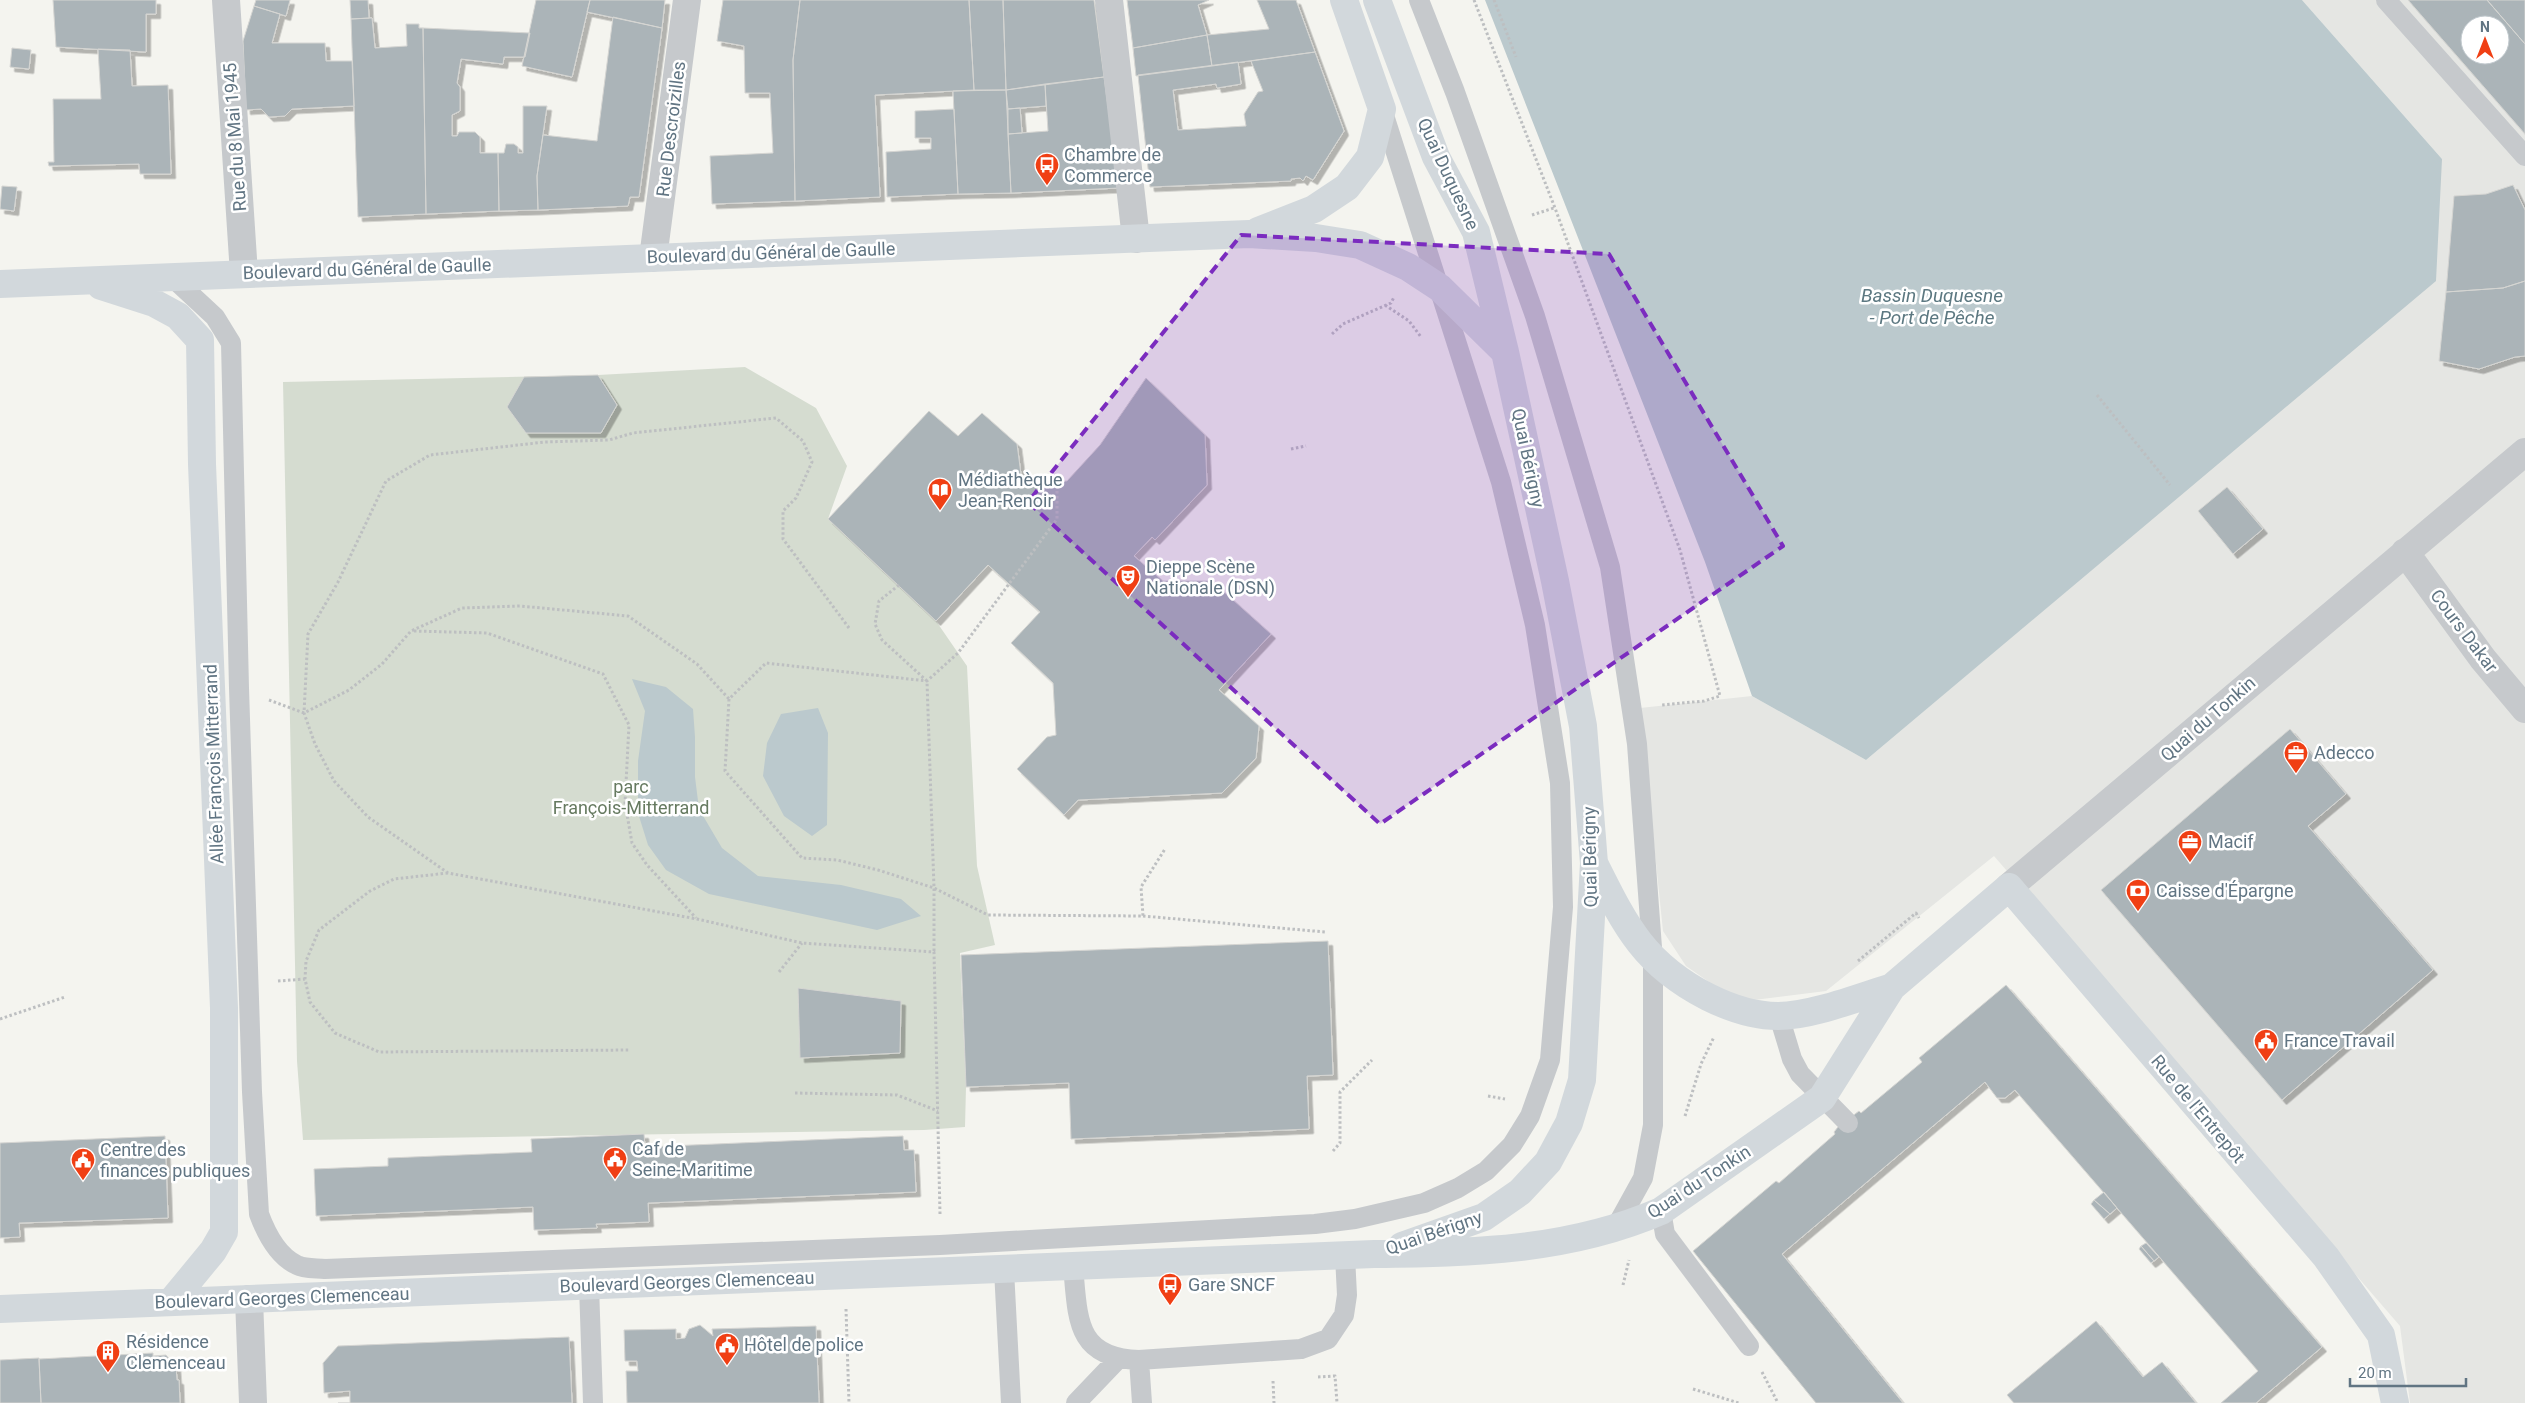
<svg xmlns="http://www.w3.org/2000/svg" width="2525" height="1403" font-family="Roboto,sans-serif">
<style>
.built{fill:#e5e6e3;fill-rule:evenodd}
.green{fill:#d5dcd0}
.water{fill:#bbc9cd}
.building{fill:#abb4b8;stroke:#d5d5d2;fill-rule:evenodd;filter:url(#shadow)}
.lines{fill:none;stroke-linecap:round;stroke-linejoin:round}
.path{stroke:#bdbfc1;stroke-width:3;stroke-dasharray:2.5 2.5;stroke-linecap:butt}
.lane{stroke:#c6c9cc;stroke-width:20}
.street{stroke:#c6c9cc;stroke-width:28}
.secondary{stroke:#d2d8dc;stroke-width:28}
.marked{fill:#7b2cbf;fill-opacity:0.2;stroke:#7b2cbf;stroke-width:4;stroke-dasharray:10 6;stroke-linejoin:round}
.labels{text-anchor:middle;stroke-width:5;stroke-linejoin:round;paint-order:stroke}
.street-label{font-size:18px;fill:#617583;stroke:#fff}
.poi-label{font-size:18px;fill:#617583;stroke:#fff;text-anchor:start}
.park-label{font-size:18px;fill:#667a60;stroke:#fff}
.water-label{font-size:19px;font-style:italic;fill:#5c7881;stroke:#fff}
</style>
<defs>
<filter id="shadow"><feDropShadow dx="4.5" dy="4.5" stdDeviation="0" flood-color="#0004"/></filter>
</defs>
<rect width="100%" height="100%" fill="#f4f4ef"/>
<!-- built -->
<path class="built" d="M2302,0H2525V1403H2410L2400,1326L1994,856L1826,991L1738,1002L1686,966L1663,931L1640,708L1752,696L1866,760L2180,495L2442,159ZM2470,25H2500V55H2470Z"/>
<!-- green -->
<path class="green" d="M745,367L816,408L847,466L828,519L936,621L967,666L977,866L995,945L960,953L966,1087L965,1127L924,1130L303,1140L297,1061L283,382L598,375Z"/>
<!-- water -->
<path class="water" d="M1485,0H2302L2442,159L2436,281L1866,760L1752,696L1705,562Z
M632,679L666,687L693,709L695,737V777L699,809L722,848L758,876L841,885L901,899L921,916L877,930L709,894L666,870L648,845L638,813V761L645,711Z
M818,708L828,733L827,825L812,836L784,816L763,776L767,743L781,714Z"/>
<!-- building -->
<path class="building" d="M53,0H156V14H146V52L56,47Z
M256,0H290L286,16L254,6Z
M350,0H368L369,18L351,19Z
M536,0H590L572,77L522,66Z
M590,0H665L662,28L587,12Z
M723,0H800L793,60L795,201L712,204L710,156L773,153L770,93H745L744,46L717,41Z
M800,0H969L974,90L875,95L880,197L795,201L793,60Z
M969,0H1003L1006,90H974Z
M1003,0H1094L1104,77L1006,90Z
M1127,0H1209L1198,5L1207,35L1133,48Z
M1257,0H1296L1315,52L1212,66L1207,35L1269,29Z
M2408,0H2487L2525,44V134ZM2470,25H2500V55H2470Z
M2487,0H2525V44Z
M254,6L280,14L272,43H325L326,61H352L354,106L292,109L285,116L269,117L261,109L246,110L243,41Z
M613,17L662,28L639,197H630L628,206L538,210L537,176L543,135L597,141Z
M372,18L375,48L407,46L406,24H419V28H423L426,214L358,217L351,19Z
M423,28L530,33L525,57H504L503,64L461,59L457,83L460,87V111L452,115V136H457L459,132H475L480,137V153H498L499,211L426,214Z
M1207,35L1212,66L1136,76L1133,48Z
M12,48L31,50L29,69L10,67Z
M98,49L130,50L132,86L168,85L171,174H140L139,164L49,166L48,162H54L53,99H101Z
M1315,52L1344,131L1313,180L1306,176L1303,181L1300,178L1291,179V181L1150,187L1138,75L1238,62L1241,84L1217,88L1216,84L1173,90L1178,130L1246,126L1244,114L1258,92L1263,91L1251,61Z
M1104,77L1119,188L1011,193L1008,134L1048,131L1045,84Z
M1045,84L1046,106L1008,109L1006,90Z
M1006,90L1011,193L958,194L953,91Z
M523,106H547L537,176L538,210L499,211L498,153H504L506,144H514L518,147V153H523Z
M1020,108L1022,133L1008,134V109Z
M954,109L958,194L887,197L886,152L931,149V138H915V111Z
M2513,185L2525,210V281L2503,288L2446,292L2454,196L2486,194Z
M2,186L17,187L14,211L0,209Z
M2525,281V356L2515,357L2479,369L2439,361L2446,292L2503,288Z
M598,375L617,405L601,433H526L507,407L524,377Z
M1146,378L1205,435L1207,485L1155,540L1152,537L1134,556L1163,581H1212L1271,634L1219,690L1259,726L1256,758L1222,793L1078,800L1064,815L1017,769L1047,737L1056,735L1053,683L1011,643L1040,612L988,565L936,621L828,519L929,411L958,436L982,413L1017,444L1022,482L1067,481L1100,445Z
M2227,487L2263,529L2233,554L2198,511Z
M2290,729L2346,794L2308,826L2433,970L2282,1100L2101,890Z
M1328,941L1333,1075L1307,1076L1309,1129L1071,1139L1069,1083L966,1087L961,955Z
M2006,985L2322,1347L2256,1403H2221L2258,1371L2015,1090L2005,1098H1997L1985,1082L1782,1254L1903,1403H1816L1693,1251L1776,1181L1779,1183L1835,1134L1834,1132L1838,1127L1859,1111L1861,1113L1922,1062L1919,1058Z
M798,988L901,1001L900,1053L800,1058Z
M644,1134L645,1147L903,1136L904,1150H914L916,1192L648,1203L649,1222L596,1224L597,1228L534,1230L533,1207L316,1216L314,1169L388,1166V1158L532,1152L531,1139Z
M165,1136L168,1218L19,1223L20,1237L0,1238V1143Z
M2104,1192L2117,1208L2110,1214L2094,1200Z
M2094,1200L2110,1214L2104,1219L2091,1204Z
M2146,1243L2159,1257L2154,1261L2141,1246Z
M2141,1246L2154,1261L2151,1263L2139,1249Z
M2096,1321L2143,1377L2162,1362L2196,1403H2014L2007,1395Z
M700,1325L713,1336L712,1329L816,1326L819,1403H627L626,1371H638L637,1361H625L624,1330L676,1329V1339L685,1338L689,1329Z
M569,1337L572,1403H338H350V1391L324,1393L323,1363L338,1346Z
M153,1353V1356L166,1355L176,1367L177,1380H179L180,1403H41L39,1359Z
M39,1358L41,1403H0V1360Z"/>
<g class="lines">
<!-- path -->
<path class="path" d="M1474,0L1555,208L1680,550L1720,696L1704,701L1661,705
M1494,0L1516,57
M1532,215L1554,208
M1385,305L1409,321L1421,337
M1332,334L1343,324L1391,303L1394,297
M2097,395L2170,485
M1291,449L1306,446
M1057,481V519L958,653L927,681L766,663L729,699L725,771L802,858L837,860L878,870L934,888L988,915L1143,916L1141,887L1165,849
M899,585L879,601L875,624L882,640L927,681L934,888V952
M849,628L783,539V511L796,498L812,462L803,441L776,418L633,433L609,440L545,442L430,455L386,481L338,582L308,634L304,713L315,744L334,781L368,817L448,873L697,919L802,943L934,952L940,1214
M414,631L487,633L603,674L629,725L625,803L632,843L647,865L696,918
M269,700L304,713L349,690L382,664L411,631L462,608L520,606L628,616L697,664L729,699
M448,873L394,879L370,891L319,930L306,961L305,979L310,1002L335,1033L379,1052L630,1050
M1143,916L1325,932
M1858,961L1916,913L1919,918
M779,972L802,943
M278,981L305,979
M0,1019L65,997
M795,1093L897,1095L938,1111
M1488,1096L1505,1099
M1685,1116L1701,1064L1714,1037
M1333,1151L1340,1143V1092L1372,1060
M1623,1285L1629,1260
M846,1309L849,1403
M1762,1372L1778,1403
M1318,1377L1335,1376L1337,1403
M1273,1381L1274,1403
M1693,1389L1739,1403"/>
<!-- lane -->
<path class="lane" d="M1419,0L1455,92L1535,316L1610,567L1637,744L1653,961V1125L1643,1178L1616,1227
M2386,0L2525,156
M173,278L215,317L231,343L239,688L252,1092L259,1214C266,1233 277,1256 297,1265C304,1269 316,1268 325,1269L940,1245L1315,1224L1355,1219L1424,1203L1458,1188L1486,1171L1512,1145L1530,1116L1550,1060L1563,907L1560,783L1535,625L1501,482L1382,109
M1779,1016L1792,1059L1800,1074L1848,1123
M1661,1211L1665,1234L1749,1346
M1073,1266C1078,1318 1075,1358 1139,1360L1301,1349L1328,1339L1344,1315L1347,1295L1345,1256
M1004,1270L1011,1403
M589,1286L593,1403
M1139,1360L1142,1403
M1076,1403L1118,1359"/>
<!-- street -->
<path class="street" d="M226,0L244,274
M1109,0L1136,239
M653,258L687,0
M2405,552L2483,659L2525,709
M2009,887L2525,452
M249,1299L253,1403"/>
<!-- secondary -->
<path class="secondary" d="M1377,0L1436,157L1476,232L1505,352L1555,581L1583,726L1594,863L1582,1080L1569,1123L1548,1162L1520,1192L1484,1217L1402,1246
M1258,231L1314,209L1347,187L1370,157L1382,109L1344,0
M0,284L1249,234L1316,238L1360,245L1408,267L1440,288L1505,352
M101,286L154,303L178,316L200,340L202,464L224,1008V1232L213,1251L171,1302
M1595,865C1626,927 1644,964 1708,997C1730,1008 1753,1016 1778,1016C1811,1016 1860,997 1892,987
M0,1309L1374,1254C1472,1253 1569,1251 1661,1211L1822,1098L1892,987L2009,887L2326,1257L2381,1335L2395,1403"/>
</g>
<!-- marked area -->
<path class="marked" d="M1241,235L1609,254L1783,546L1380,824L1028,502Z"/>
<!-- icons -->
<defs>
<symbol id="bus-pin" viewBox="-11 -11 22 30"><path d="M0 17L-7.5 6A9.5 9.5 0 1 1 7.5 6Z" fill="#f03f14" stroke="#fff"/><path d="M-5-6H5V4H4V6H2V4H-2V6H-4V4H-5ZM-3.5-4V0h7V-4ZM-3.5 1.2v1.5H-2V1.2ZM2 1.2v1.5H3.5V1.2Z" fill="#fff"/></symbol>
<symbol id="library-pin" viewBox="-11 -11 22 30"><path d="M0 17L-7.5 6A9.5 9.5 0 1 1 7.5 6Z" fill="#f03f14" stroke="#fff"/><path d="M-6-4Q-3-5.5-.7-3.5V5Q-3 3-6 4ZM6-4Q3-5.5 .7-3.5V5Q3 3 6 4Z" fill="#fff"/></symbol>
<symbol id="theatre-pin" viewBox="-11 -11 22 30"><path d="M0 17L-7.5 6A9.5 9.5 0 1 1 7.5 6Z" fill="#f03f14" stroke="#fff"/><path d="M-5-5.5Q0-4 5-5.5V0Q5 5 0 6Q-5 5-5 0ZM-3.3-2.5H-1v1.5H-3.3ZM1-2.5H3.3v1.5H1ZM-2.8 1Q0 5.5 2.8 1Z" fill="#fff"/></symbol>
<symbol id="office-pin" viewBox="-11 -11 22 30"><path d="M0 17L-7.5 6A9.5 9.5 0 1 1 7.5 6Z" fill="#f03f14" stroke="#fff"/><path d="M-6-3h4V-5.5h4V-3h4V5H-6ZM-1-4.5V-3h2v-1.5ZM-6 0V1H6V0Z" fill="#fff"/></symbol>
<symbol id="bank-pin" viewBox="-11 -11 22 30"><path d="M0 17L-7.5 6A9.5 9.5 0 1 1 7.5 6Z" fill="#f03f14" stroke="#fff"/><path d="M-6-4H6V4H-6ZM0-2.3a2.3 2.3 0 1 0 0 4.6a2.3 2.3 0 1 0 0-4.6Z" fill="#fff"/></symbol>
<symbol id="civic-pin" viewBox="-11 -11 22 30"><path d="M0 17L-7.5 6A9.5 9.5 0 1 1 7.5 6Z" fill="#f03f14" stroke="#fff"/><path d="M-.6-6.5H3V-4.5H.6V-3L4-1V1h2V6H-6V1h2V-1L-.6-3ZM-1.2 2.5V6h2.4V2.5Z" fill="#fff"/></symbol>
<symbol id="building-pin" viewBox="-11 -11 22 30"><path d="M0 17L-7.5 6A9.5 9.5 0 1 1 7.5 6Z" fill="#f03f14" stroke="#fff"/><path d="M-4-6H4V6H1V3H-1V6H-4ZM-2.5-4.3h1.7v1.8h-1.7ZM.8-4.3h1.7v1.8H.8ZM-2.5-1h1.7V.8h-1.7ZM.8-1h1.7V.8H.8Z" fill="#fff"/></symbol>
</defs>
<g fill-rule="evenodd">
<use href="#bus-pin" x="1033" y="151" width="28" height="38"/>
<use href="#library-pin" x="926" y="476" width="28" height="38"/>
<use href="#theatre-pin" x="1114" y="563" width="28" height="38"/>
<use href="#office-pin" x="2282" y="739" width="28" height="38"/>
<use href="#office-pin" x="2176" y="828" width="28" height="38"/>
<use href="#bank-pin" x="2124" y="877" width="28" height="38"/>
<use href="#civic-pin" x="2252" y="1027" width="28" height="38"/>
<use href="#civic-pin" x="601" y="1145" width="28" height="38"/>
<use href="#civic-pin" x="69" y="1146" width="28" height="38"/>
<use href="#bus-pin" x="1156" y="1271" width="28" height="38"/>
<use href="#civic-pin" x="713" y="1331" width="28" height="38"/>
<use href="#building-pin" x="94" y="1338" width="28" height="38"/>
</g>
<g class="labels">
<!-- street labels -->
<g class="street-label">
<text transform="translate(671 129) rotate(-83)" y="6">Rue Descroizilles</text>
<text transform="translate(235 137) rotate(-94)" y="6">Rue du 8 Mai 1945</text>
<text transform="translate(1448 174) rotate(65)" y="6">Quai Duquesne</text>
<text transform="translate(771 253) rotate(-2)" y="6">Boulevard du Général de Gaulle</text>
<text transform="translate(367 269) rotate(-2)" y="6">Boulevard du Général de Gaulle</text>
<text transform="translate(1528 458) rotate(78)" y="6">Quai Bérigny</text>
<text transform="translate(2464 631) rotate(53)" y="6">Cours Dakar</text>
<text transform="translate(2208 719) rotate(-41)" y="6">Quai du Tonkin</text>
<text transform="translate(214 764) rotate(-92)" y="6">Allée François Mitterrand</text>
<text transform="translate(1590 857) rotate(-91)" y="6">Quai Bérigny</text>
<text transform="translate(2198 1109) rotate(50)" y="6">Rue de l'Entrepôt</text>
<text transform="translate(1699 1182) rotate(-33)" y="6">Quai du Tonkin</text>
<text transform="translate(1434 1233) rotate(-19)" y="6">Quai Bérigny</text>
<text transform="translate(687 1282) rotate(-2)" y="6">Boulevard Georges Clemenceau</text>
<text transform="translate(282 1298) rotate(-2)" y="6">Boulevard Georges Clemenceau</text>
</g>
<!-- poi labels -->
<g class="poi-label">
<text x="1064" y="161">Chambre de<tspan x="1064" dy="21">Commerce</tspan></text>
<text x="958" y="486">Médiathèque<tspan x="958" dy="21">Jean-Renoir</tspan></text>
<text x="1146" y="573">Dieppe Scène<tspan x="1146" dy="21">Nationale (DSN)</tspan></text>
<text x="2314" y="759">Adecco</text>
<text x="2208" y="848">Macif</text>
<text x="2156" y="897">Caisse d'Épargne</text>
<text x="2284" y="1047">France Travail</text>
<text x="632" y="1155">Caf de<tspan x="632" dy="21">Seine-Maritime</tspan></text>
<text x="100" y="1156">Centre des<tspan x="100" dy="21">finances publiques</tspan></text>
<text x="1188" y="1291">Gare SNCF</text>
<text x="126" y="1348">Résidence<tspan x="126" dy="21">Clemenceau</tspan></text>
<text x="744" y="1351">Hôtel de police</text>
</g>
<!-- park labels -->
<g class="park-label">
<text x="631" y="793">parc<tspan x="631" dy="21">François-Mitterrand</tspan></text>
</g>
<!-- water labels -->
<g class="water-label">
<text x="1932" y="302">Bassin Duquesne<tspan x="1932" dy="22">- Port de Pêche</tspan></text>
</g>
</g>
<!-- north arrow -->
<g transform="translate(2485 40)"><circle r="24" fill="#ffffff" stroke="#c0c8cd"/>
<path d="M0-4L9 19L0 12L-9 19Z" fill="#f03f14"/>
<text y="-8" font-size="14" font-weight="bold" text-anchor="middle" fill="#617583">N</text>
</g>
<!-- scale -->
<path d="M2350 1378v8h116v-8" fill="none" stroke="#617583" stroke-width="2.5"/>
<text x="2358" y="1378" font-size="15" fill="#617583" stroke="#ffffff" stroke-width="4" paint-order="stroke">20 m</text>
</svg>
